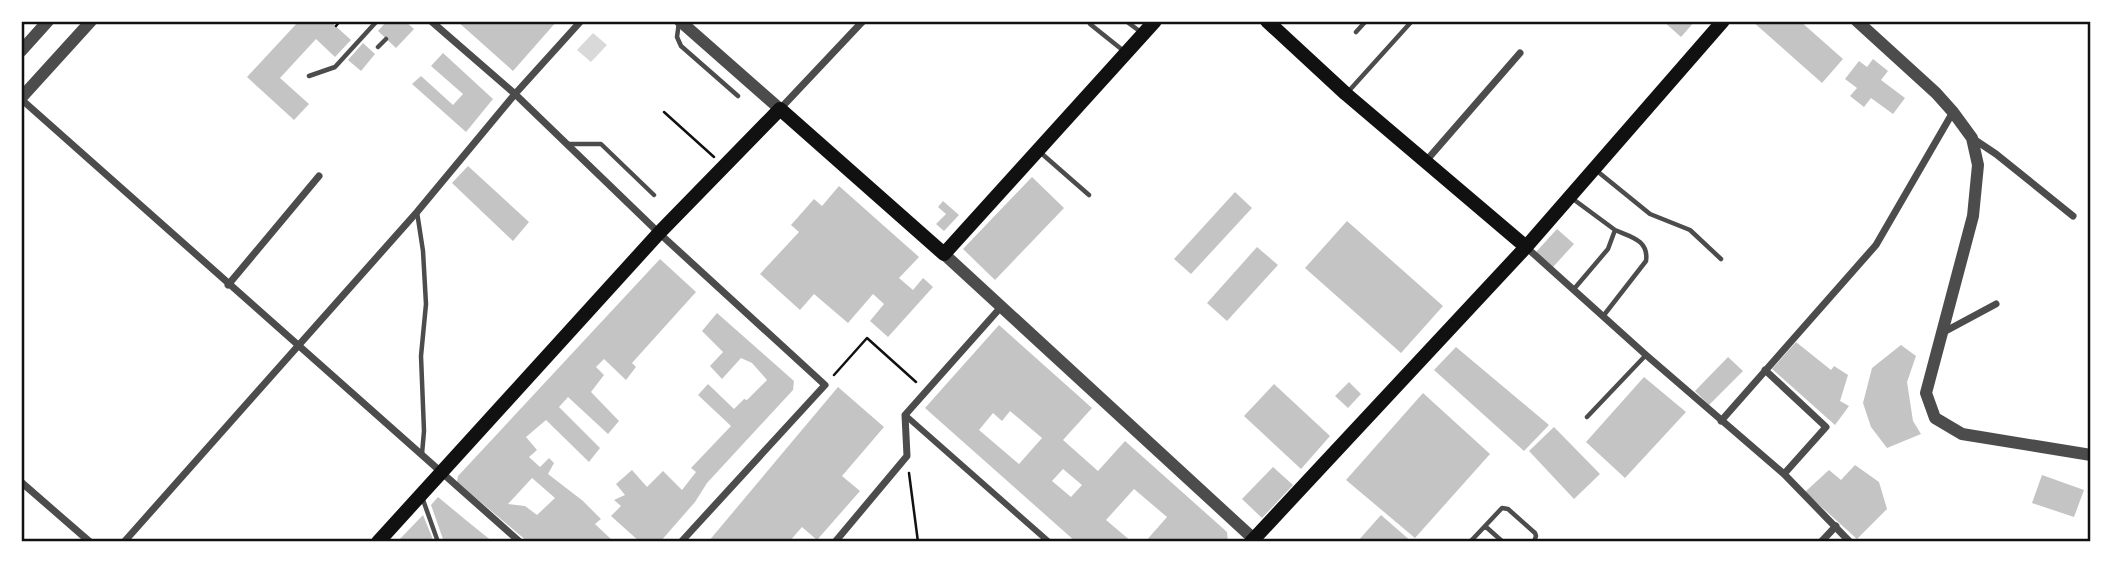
<svg xmlns="http://www.w3.org/2000/svg" width="2112" height="563" font-family="Montserrat,sans-serif">
<style>
.water{fill:#d9d9d9}
.building{fill:#c4c4c4;fill-rule:evenodd}
.lines{fill:none;stroke-linecap:round;stroke-linejoin:round}
.path{stroke:#111;stroke-width:2.5}
.service{stroke:#4c4c4c;stroke-width:4.5}
.pedestrian{stroke:#4c4c4c;stroke-width:6}
.minor{stroke:#4c4c4c;stroke-width:7}
.tertiary{stroke:#4c4c4c;stroke-width:12}
.secondary{stroke:#111;stroke-width:14}
.primary{stroke:#111;stroke-width:14}
.neatline{fill:none;stroke:#111;stroke-width:2.5}
</style>
<rect width="100%" height="100%" fill="#fff"/>
<!-- water -->
<path class="water" d="M593,33L607,45L591,62L577,50Z"/>
<!-- building -->
<path class="building" d="M299,21H330L351,40L335,57L316,39L280,78L309,104L294,120L247,77Z
M387,21H405L414,29L396,48L378,31Z
M457,21H557L513,71Z
M1663,21H1695L1681,37Z
M1752,21H1800L1843,59L1822,83Z
M363,43L375,54L361,71L348,60Z
M443,53L493,99L466,132L412,84L421,76L453,105L463,94L431,66Z
M1873,59L1888,71L1881,80L1905,98L1893,114L1871,98L1864,107L1850,96L1857,88L1845,79L1859,61L1867,67Z
M468,166L529,222L513,241L452,183Z
M1032,177L1064,208L995,280L963,249Z
M839,186L919,257L899,278L913,290L923,278L933,287L888,337L870,321L884,304L873,294L848,323L814,294L800,310L760,274L799,232L791,225L814,199L822,206Z
M1235,192L1252,208L1191,274L1174,259Z
M943,201L959,215L944,231L936,224L946,214L938,207Z
M1347,221L1443,306L1401,353L1305,268Z
M1557,229L1574,244L1553,267L1536,252Z
M1257,247L1278,265L1227,321L1207,303Z
M660,259L696,292L632,363L636,367L626,380L604,359L596,367L604,375L591,392L619,421L608,434L568,397L559,407L600,448L589,462L546,420L526,437L537,450L529,457L540,467L549,458L554,463L548,474L583,501L601,519L595,524L614,542H528L457,482L458,476ZM532,478L555,498L537,515L525,506L508,504Z
M717,313L794,381L793,390L707,483L695,502L660,542H640L611,516L621,506L614,500L625,495L616,484L632,470L647,487L663,471L682,490L696,472L691,468L731,426L698,395L708,384L734,409L744,399L747,400L767,380L752,363L741,358L722,379L710,366L723,352L702,331Z
M999,325L1092,408L1063,440L1098,471L1125,441L1227,532L1228,542H1145L1167,517L1134,489L1106,520L1132,542H1076L925,408ZM1010,411L1042,438L1019,464L979,430L993,413L1002,421ZM1063,469L1082,485L1071,497L1052,481Z
M1796,342L1831,370L1834,366L1848,375L1840,401L1849,406L1835,425L1772,369Z
M1901,345L1916,356L1907,382L1913,421L1921,434L1887,448L1871,427L1863,403L1872,368Z
M1456,347L1549,425L1524,451L1434,370Z
M1728,357L1743,371L1709,405L1695,391Z
M1644,377L1686,412L1625,478L1586,442Z
M1349,382L1361,394L1348,408L1335,396Z
M1274,384L1330,436L1301,469L1244,416Z
M838,387L884,427L842,476L860,491L817,540L802,527L789,542H708Z
M1423,393L1490,454L1415,538L1346,480Z
M1554,427L1600,474L1574,499L1529,451Z
M1855,465L1879,482L1887,509L1857,539L1805,492L1829,470L1841,480Z
M1273,467L1293,485L1262,518L1242,499Z
M2042,475L2084,490L2074,517L2032,503Z
M438,497L467,521L493,542H471L469,540L444,542L431,505Z
M423,515L434,542H397Z
M1381,515L1412,542H1357Z"/>
<g class="lines">
<!-- path -->
<path class="path" d="M336,26L340,21
M664,112L714,157
M834,375L867,338L916,382
M909,473L918,542"/>
<!-- service -->
<path class="service" d="M1126,21L1142,33
M679,22L677,37L681,46L738,96
M1090,24L1125,52
M1356,32L1366,21
M378,47L386,39
M309,76L335,67L377,21
M1347,93L1412,21
M567,144H601L654,195
M1041,153L1089,195
M1597,171L1650,214L1690,230L1721,259
M1573,199L1615,230L1608,249L1574,289
M417,212L423,251L426,304L421,356L424,431L422,454
M1604,315L1646,261C1649,240 1631,237 1615,230
M1587,417L1646,355
M422,497L438,542
M1485,526L1503,542
M1470,542L1502,508L1508,509L1535,533L1536,536L1534,542"/>
<!-- pedestrian -->
<path class="pedestrian" d="M905,415L1049,542"/>
<!-- minor -->
<path class="minor" d="M431,21L515,94L659,233L825,385L681,542
M21,99L520,542
M780,109L863,21
M1972,138L1996,154L2073,216
M1426,161L1520,53
M1526,247L1646,355L1784,474L1850,542
M228,285L319,176
M1942,333L1996,304
M1765,370L1826,427L1784,474
M1721,421L1876,245L1953,112
M21,482L90,542
M124,542L417,212L515,94L581,21
M835,542L907,456L905,415L1001,307
M1821,542L1836,526"/>
<!-- tertiary -->
<path class="tertiary" d="M680,21L780,109
M1857,21L1936,93L1953,112L1972,138L1978,165L1973,216L1926,393L1935,418L1962,434L2091,455
M21,51L48,21
M21,98L91,21
M944,254L1257,542"/>
<!-- secondary -->
<path class="secondary" d="M1267,21L1346,94L1526,247"/>
<!-- primary -->
<path class="primary" d="M378,542L659,233L780,109L944,254L1155,21
M1251,542L1526,247L1723,21"/>
</g>
<!-- border -->
<rect width="2112" height="563" fill="none" stroke="#ffffff" stroke-width="46"/>
<rect x="23" y="23" width="2066" height="517" class="neatline"/>
</svg>
